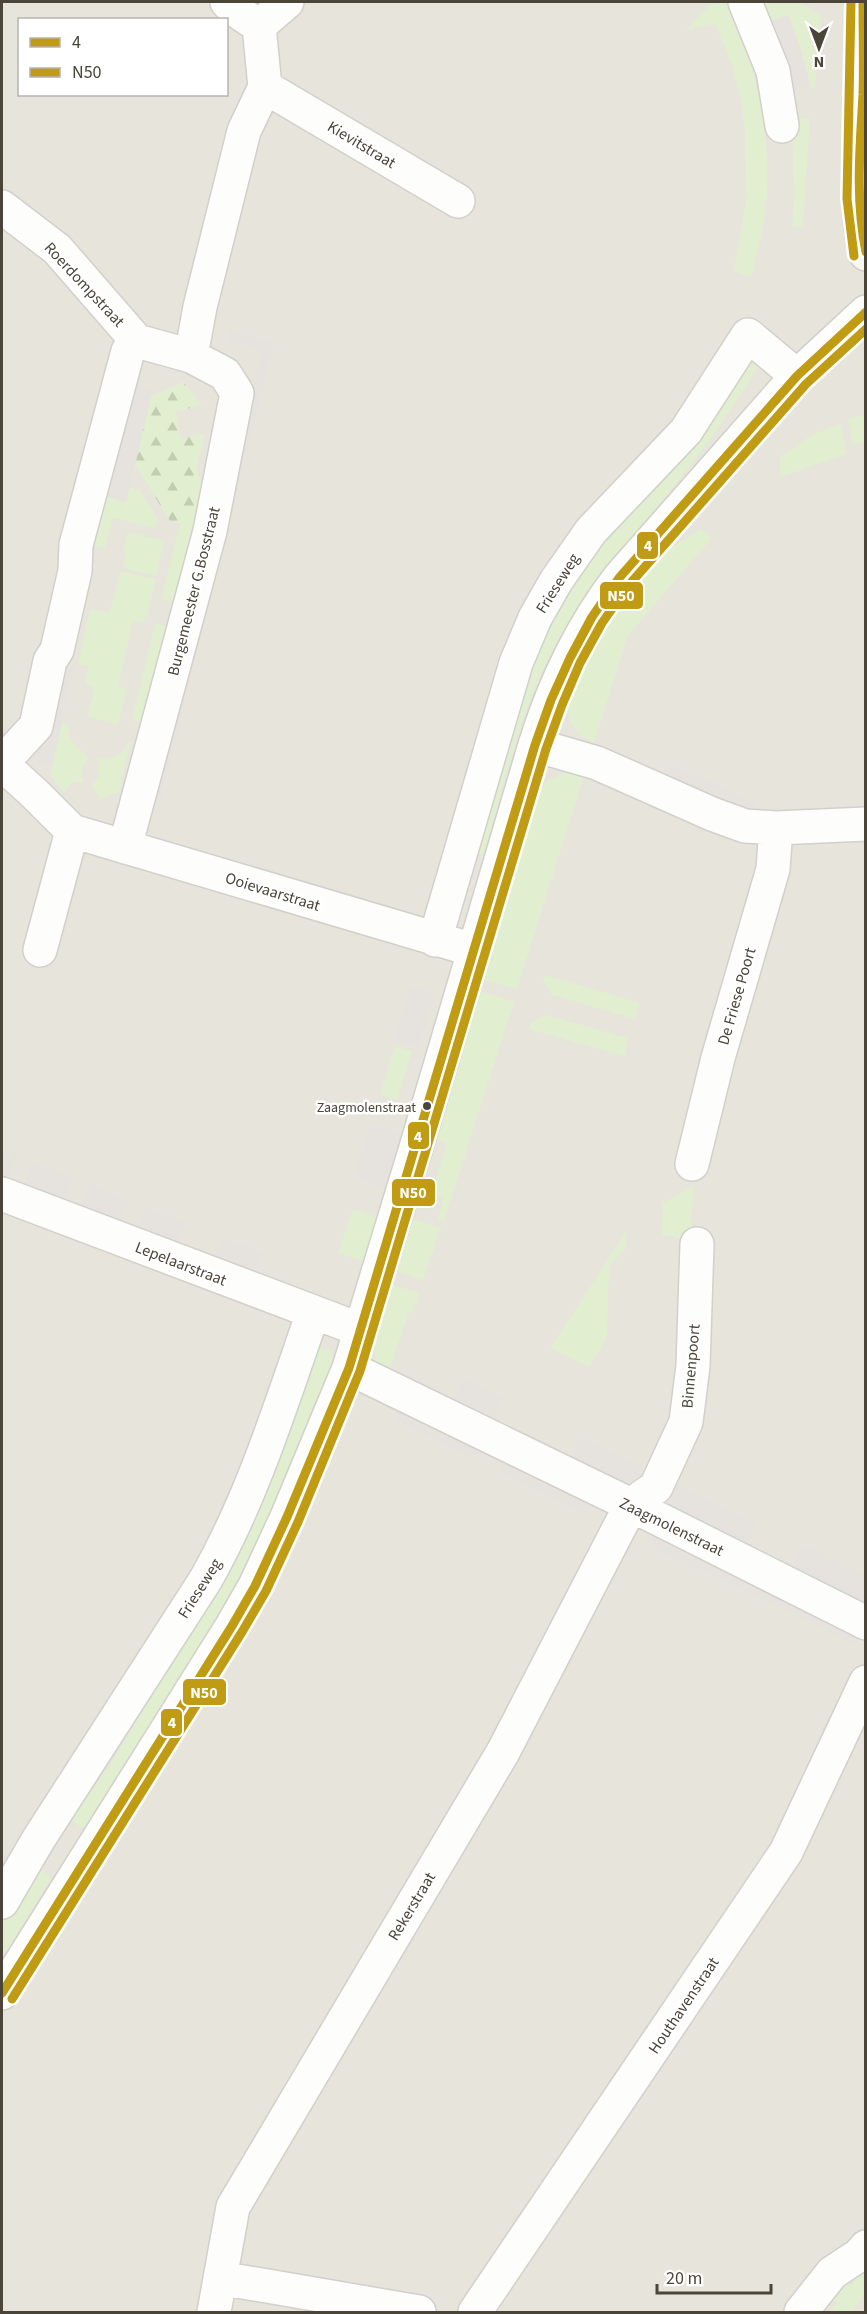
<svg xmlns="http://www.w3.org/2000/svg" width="867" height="2314" font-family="'Source Sans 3',sans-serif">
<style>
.residential{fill:#e7e4dc;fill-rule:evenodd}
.green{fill:#e1eecf}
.forest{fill:url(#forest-firs)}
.parking{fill:#e6e3df}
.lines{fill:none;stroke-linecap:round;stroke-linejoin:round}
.street-casing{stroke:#d2d0cb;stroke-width:36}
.secondary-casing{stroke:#d3cfc5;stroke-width:36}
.street{stroke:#fdfdfc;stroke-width:33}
.secondary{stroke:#f7f6f1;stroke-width:33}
.bus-1-casing{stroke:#fff;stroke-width:14}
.bus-2-casing{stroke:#fff;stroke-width:14}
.bus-1{stroke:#c09c14;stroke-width:9}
.bus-2{stroke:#c09c14;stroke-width:9}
.bus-dot{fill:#4b4439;stroke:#fff;stroke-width:2}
.labels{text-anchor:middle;stroke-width:5;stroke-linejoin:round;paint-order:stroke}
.bus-label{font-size:14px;fill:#4b4439;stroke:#fff;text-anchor:end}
.street-label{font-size:16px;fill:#4b4439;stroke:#fff}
.line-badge{stroke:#fff;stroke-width:2}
.badge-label{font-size:16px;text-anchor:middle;font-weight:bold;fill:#fff}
</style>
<defs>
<pattern id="forest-firs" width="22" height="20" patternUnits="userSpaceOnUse" patternTransform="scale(1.5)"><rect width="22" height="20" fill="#e1eecf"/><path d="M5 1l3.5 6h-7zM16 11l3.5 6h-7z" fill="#c3cdb2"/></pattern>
</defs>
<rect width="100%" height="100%" fill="#f4f2ee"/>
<!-- residential -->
<path class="residential" d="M2,2H865V2312H2ZM20,20H226V94H20Z"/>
<!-- green -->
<path class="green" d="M713,2L728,4C756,70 773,132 766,205C764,229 757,253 751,277L734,271L746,201L745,135L741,99L732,66L715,23L685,31Z
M757,2H800L821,16L815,89L808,87L810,84L789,16L770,22Z
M810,118L803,228L792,226L794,195L792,120Z
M748,361L756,365L757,368C732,409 706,447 676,484C631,539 582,593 549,657C519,716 502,792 483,856L471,852L536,653L568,590L592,556L692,447Z
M865,415V442L853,445L848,419Z
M840,423L847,454L780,477V457L810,436Z
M129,487L140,490L158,519L155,528L113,518L105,548L90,545L100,495Z
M180,523L194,527L175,602L161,599Z
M701,529L712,538L628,635L594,743C579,736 568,726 568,709C568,679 642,571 667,551C677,543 690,536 701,529Z
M128,532L164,541L156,576L123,568L126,554L123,553Z
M121,571L156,579L147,617H145L143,623L133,621L118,686L127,689L118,725L87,716L95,687L85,684L89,667L78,664L90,609L109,613Z
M155,623L168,627L145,723L132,720Z
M62,724L69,725C67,743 78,746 88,757L81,772L84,783C74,780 70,783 64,792L50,776Z
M129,741H131L119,792L100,799L91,784L99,777L97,767L99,759C115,757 122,756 129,741Z
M564,773H571L584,776L517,989L484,980L538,795L547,781Z
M545,975L640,1003L635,1019L552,995L543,980Z
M479,991L514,1002L444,1221L438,1219L443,1198L431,1194L447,1143L436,1140Z
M546,1015L628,1038L625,1056L529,1029L530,1023Z
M395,1046L412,1051L397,1100L380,1095Z
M694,1186L690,1240L662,1235L663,1203Z
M353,1209L377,1217L364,1262L338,1253Z
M413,1219L441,1228L423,1280L398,1272Z
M626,1232V1248L609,1266L607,1337L589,1367L550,1348Z
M393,1285L419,1293L412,1313L409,1312L388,1373L377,1366L374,1351Z
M325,1348L331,1351L334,1362C307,1427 281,1494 249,1557C201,1652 141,1740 83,1829L71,1820L108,1768L226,1573L317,1349Z
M37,1867L51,1877V1879L2,1957V1924Z
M865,2267V2295L852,2312H830L837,2303L831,2297L837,2289L849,2283L852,2285Z"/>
<!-- forest -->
<path class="forest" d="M183,382L202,405L175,412L181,439L205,433L196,470L203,486L194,527L170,521L135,465L151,396Z"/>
<!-- parking -->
<path class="parking" d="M786,15L789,16L800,47L810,84L808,87L787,92L770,22Z
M229,331L272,341L274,345L210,599L198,602L262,350L224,340L227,338Z
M126,384L153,389L126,502L100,495Z
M193,635L200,637V640L160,804L149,801Z
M58,660L75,664L52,764L36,760Z
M671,765L758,803L757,809L759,811L742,806L663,773L668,766Z
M414,986L434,992L419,1047L397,1041L395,1038L410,987Z
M375,1125L402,1133L385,1191L382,1188L355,1179L354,1176L371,1126Z
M2,1150L17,1156L9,1179L2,1176Z
M33,1162L73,1178L65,1201L22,1184H25Z
M89,1184L129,1200L121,1222L78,1207L81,1206Z
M146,1207L185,1223L177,1244L137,1228Z
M222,1238L263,1253L253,1276L214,1258Z
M463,1379L502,1398L490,1423L451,1404Z
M397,1409L480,1450L472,1457L396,1421Z
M580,1436L644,1468L632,1492L568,1461Z
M501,1460L592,1506L585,1513L500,1471L499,1468Z
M678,1484L756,1522L744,1547L666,1509Z
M651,1534L861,1638L857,1637L854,1643H850L651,1546Z
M802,1545L865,1576V1607L790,1570Z"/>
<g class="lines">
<defs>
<path id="street" d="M227,2L234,9L259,26
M745,2L773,71L782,126
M265,87L458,201
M2,207L57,249L137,341
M191,356L200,307L244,131L265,87L259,26L287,2
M535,745L597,763L712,814L745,826L776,828L866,824
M2,763L36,726L50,661L57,650L75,571L76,545L128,351L137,341
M2,764L35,794L72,831L457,945
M125,847L210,531L237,393L225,374L191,356L137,341
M435,940L516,663L535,618L556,581L591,531L686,431L748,335L797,376
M40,950L72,831
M692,1164L718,1058L773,869L776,828
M2,1194L361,1330
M349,1368L631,1505L866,1623
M2,1902L38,1840L206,1579C253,1496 281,1404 313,1313
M2,1993L232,1626L255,1586L287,1517L349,1368L415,1151L535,745C554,684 580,629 619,578L797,376L866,312
M220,2278L419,2312
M214,2312L233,2207L503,1752L631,1505L656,1487L686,1422L693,1366L697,1244
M475,2312L786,1852L866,1682
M801,2312L832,2273L859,2255L866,2247"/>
<path id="secondary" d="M863,2C863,37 864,72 862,107C860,157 854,205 866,254"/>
</defs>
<!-- street casing -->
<use href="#street" class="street-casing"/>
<!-- secondary casing -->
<use href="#secondary" class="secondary-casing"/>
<!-- street -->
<use href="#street" class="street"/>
<!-- secondary -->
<use href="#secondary" class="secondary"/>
<defs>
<path id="bus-1" d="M863,2C863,33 864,64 863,95C860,147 855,199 866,252
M2,1993L232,1626L255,1586L287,1517L349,1368L535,745L551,700L570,658L592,617L619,578L797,376L866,312"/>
<path id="bus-2" d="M851,2L847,199L854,256
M12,1999L242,1632L266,1591L298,1522L360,1371L546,749L562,705L580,663L602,623L628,586L806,384L866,329"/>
</defs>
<!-- bus-1 casing -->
<use href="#bus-1" class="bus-1-casing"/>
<!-- bus-2 casing -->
<use href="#bus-2" class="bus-2-casing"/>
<!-- bus-1 -->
<use href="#bus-1" class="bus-1"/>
<!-- bus-2 -->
<use href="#bus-2" class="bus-2"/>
</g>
<!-- markers -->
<circle class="bus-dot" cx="427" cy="1106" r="5"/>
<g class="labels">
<!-- bus labels -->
<g class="bus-label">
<text x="416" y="1112">Zaagmolenstraat</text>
</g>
<!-- street labels -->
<g class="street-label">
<text transform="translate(362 144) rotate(31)" y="6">Kievitstraat</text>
<text transform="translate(85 284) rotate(47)" y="6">Roerdompstraat</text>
<text transform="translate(557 583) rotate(-58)" y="6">Frieseweg</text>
<text transform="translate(193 591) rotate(-76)" y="6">Burgemeester G.Bosstraat</text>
<text transform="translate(273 891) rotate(17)" y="6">Ooievaarstraat</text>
<text transform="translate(736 996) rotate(-74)" y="6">De Friese Poort</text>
<text transform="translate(181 1263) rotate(21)" y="6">Lepelaarstraat</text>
<text transform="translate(690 1366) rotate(-85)" y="6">Binnenpoort</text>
<text transform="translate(672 1526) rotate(26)" y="6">Zaagmolenstraat</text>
<text transform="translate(199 1588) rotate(-58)" y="6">Frieseweg</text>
<text transform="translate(411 1906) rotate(-59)" y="6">Rekerstraat</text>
<text transform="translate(683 2005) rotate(-56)" y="6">Houthavenstraat</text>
</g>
</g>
<g class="line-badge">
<rect x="636" y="531" width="23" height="29" rx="6" fill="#c09c14"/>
<rect x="599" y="581" width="45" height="29" rx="6" fill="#c09c14"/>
<rect x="407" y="1121" width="23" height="29" rx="6" fill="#c09c14"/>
<rect x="391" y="1178" width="45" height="29" rx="6" fill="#c09c14"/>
<rect x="182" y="1678" width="45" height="28" rx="6" fill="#c09c14"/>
<rect x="160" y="1708" width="23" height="29" rx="6" fill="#c09c14"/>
</g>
<g class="badge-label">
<text x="648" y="551">4</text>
<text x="621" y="601">N50</text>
<text x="418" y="1142">4</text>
<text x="413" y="1198">N50</text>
<text x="204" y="1698">N50</text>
<text x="172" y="1728">4</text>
</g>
<!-- border -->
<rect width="867" height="2314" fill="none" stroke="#4b4439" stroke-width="6"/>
<!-- legend -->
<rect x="18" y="18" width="210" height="78" fill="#ffffff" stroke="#b7b4b0" stroke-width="1.5"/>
<rect x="30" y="38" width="30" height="9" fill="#c09c14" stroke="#b7b4b0" stroke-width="1.5"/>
<text x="72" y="48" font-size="18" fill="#4b4439">4</text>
<rect x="30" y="68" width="30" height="9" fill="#c09c14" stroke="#b7b4b0" stroke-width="1.5"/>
<text x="72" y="78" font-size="18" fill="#4b4439">N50</text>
<!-- north arrow -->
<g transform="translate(819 48) rotate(180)" stroke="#ffffff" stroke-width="4.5" paint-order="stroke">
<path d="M0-4.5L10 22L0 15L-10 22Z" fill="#4b4439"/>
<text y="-9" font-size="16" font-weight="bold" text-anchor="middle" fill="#4b4439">N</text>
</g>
<!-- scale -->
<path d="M657 2284v9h114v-9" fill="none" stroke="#4b4439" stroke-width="3"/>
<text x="666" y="2284" font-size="18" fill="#4b4439" stroke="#ffffff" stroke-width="4.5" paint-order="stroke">20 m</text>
</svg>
